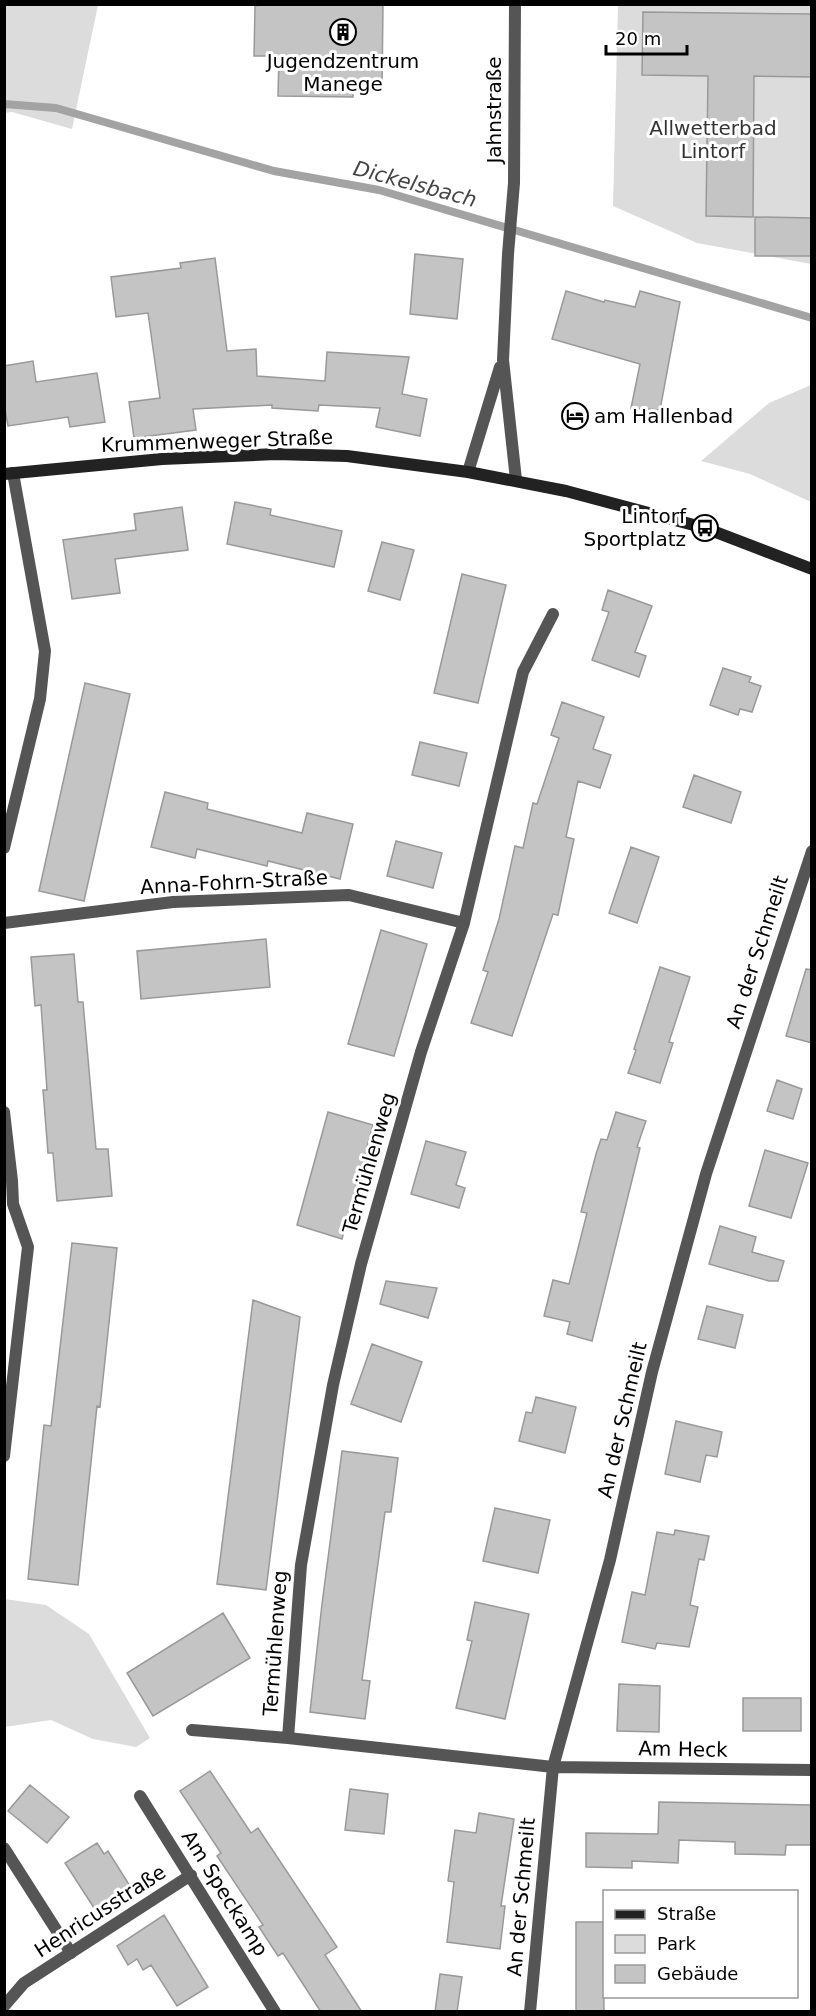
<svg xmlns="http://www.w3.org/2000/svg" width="816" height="2016" font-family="'DejaVu Sans',sans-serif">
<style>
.green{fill:#dcdcdc}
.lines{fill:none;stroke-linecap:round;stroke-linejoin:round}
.stream{stroke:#a3a3a3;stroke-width:8}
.building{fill:#c4c4c4;stroke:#999;stroke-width:1.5}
.lane{stroke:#555;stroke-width:12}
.street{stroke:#555;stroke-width:12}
.secondary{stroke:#222;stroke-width:12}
.labels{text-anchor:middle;stroke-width:6;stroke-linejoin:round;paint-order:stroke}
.poi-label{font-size:20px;fill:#000;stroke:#fff}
.street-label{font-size:20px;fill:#000;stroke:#fff}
.park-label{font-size:20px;fill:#333;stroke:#fff}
.water-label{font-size:21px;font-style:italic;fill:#444;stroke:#fff}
</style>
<rect width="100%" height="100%" fill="#fff"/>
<!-- green -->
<path class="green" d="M5,4L98,5L72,129L12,112L5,113Z
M618,5H811V264L697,243L613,206Z
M811,385V502L750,474L701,461L769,403Z
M5,1599L46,1605L89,1634L150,1738L136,1747L93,1739L51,1720L5,1727Z"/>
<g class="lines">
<!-- stream -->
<path class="stream" d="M4,104L56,108L274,171L379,190L812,318"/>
</g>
<!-- building -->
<path class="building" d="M267,4H383L382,88H353V97L278,96L279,56H254L255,6Z
M643,12L812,14V77L754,76L753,217L706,216L708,76L642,75Z
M755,217L812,218V256H755Z
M415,254L463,259L457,319L410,314Z
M215,258L227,351L256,349L257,376L325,381L327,352L409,357L402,394L427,399L420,436L376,427L380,408L319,405L318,411L272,408V405L193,409L196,430L134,438L129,402L160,398L148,313L116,317L111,277L181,268L180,263Z
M566,291L604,302L605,300L635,307L640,291L680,302L660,410L631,408L640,364L552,339Z
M33,361L36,382L97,373L105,422L70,427L68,417L8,426L4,404V366Z
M235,502L271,509L270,515L342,531L334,567L227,544Z
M182,507L188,550L115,559L120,593L72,599L63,540L136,530L134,514Z
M382,542L414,550L400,600L368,591Z
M462,574L506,585L478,703L434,693Z
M608,590L652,606L635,652L646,656L639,677L592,660L609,612L602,610Z
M723,668L751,677L749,682L761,686L752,712L740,709L738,715L710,705Z
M85,683L130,694L84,901L39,891Z
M562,702L604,717L593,749L611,755L600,788L578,781L566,837L574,839L558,915L553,914L512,1036L471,1023L488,972L483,970L499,919L515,846L523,848L533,803L537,804L559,738L551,735Z
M420,742L467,753L459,786L412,775Z
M694,775L741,792L731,823L683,807Z
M165,792L208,803L207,809L302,833L307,813L353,824L340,879L268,861L267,866L197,849L195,858L151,847Z
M396,841L442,853L433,888L387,876Z
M631,847L659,857L637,923L609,913Z
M381,930L427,944L394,1056L348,1044Z
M266,939L270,987L141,999L137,951Z
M74,954L78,1002H83L96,1149H108L112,1196L57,1201L53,1153H48L43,1090H47L41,1005L35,1006L31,957Z
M660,967L690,977L669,1042L673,1043L660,1083L628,1073L636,1050L634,1049Z
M806,969L812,970V1043L786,1036Z
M777,1080L802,1089L793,1119L767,1111Z
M328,1112L373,1125L342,1239L297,1225Z
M616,1112L646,1121L637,1147L640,1148L592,1341L567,1334L570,1322L544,1316L553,1280L569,1284L587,1213L581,1212L596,1154L601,1139L607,1140Z
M426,1141L466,1152L456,1185L465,1188L459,1208L411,1194Z
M765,1150L808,1163L791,1218L749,1206Z
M720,1226L756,1237L752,1252L784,1261L778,1281H769L709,1264Z
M72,1243L117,1248L100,1407L97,1406L78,1585L28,1579L44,1425L51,1426Z
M386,1281L437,1288L428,1318L380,1304Z
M253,1300L300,1317L266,1590L217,1584Z
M707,1306L743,1315L735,1348L698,1339Z
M372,1344L422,1362L401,1422L351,1404Z
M536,1397L576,1407L565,1453L519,1441L526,1412L532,1413Z
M676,1421L722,1432L717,1457L706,1455L700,1482L665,1474Z
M342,1451L398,1458L391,1512H385L362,1680L370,1681L365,1719L310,1712L322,1604Z
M495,1508L550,1520L538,1573L483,1561Z
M675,1530L709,1536L704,1560L699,1559L690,1605L698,1607L689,1647L657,1643L655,1649L622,1642L632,1592L645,1595L657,1532L674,1535Z
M475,1602L529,1614L505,1719L456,1708L472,1641L467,1640Z
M223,1613L250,1658L153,1716L127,1673Z
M619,1684L660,1686L659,1732L617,1731Z
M743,1698H801V1731H743Z
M210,1771L251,1833L258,1828L337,1947L325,1955L362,2012H321L283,1953L278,1956L259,1927L263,1925L217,1856L221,1853L180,1791Z
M30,1785L69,1817L47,1843L8,1811Z
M350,1789L388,1794L384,1834L345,1830Z
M659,1802L812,1805V1845H786L785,1855L735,1854V1842L679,1840L678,1863L632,1861V1868L586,1867V1833L658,1834Z
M479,1813L514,1819L501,1906H505L500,1949L447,1942L454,1882L448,1881L455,1830L476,1833Z
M97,1843L104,1854L108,1851L130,1886L94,1908L65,1863Z
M164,1915L208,1987L177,2006L151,1965L143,1970L137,1959L128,1965L117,1946Z
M576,1922H603L604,2012H576Z
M440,1974L462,1977L457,2012H435Z"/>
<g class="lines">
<!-- lane -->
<path class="lane" d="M4,1848L71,1953"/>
<!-- street -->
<path class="street" d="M515,4L514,183L508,254L503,360L516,480
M468,472L500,367
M4,848L40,699L45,651L13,473
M4,923L173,902L349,895L464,923
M4,1112L12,1181L13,1204L28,1247L4,1456
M192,1730L288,1738L301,1565L333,1385L361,1264L421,1052L464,923L523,672L553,614
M288,1738L553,1767L812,1770
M140,1796L275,2012
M4,2006L24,1983L191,1875
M530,2012L553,1767L610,1560L652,1372L706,1174L812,851"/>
<!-- secondary -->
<path class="secondary" d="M4,474L162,459L276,454L347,456L468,472L566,491L705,528L812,569"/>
</g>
<!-- icons -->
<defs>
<symbol id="building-ring" viewBox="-11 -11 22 22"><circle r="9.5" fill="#fff" stroke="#000" stroke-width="1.5"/><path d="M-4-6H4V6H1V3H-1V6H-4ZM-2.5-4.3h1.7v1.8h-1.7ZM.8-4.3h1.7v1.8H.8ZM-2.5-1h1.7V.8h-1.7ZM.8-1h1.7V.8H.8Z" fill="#000"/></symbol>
<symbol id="hotel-ring" viewBox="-11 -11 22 22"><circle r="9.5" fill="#fff" stroke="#000" stroke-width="1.5"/><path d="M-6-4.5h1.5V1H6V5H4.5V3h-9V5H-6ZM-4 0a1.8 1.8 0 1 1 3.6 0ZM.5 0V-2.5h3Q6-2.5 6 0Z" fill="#000"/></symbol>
<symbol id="bus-ring" viewBox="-11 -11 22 22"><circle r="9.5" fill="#fff" stroke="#000" stroke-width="1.5"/><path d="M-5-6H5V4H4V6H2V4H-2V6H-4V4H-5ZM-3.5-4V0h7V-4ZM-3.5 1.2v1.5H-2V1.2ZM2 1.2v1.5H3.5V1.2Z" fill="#000"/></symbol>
</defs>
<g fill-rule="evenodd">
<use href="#building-ring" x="328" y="17" width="30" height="30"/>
<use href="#hotel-ring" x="560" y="401" width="30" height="30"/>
<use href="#bus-ring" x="690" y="513" width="30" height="30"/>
</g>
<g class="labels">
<!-- poi labels -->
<g class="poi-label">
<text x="343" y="68">Jugendzentrum<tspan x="343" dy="23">Manege</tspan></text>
<text x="594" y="423" text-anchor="start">am Hallenbad</text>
<text x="686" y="523" text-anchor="end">Lintorf<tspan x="686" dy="23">Sportplatz</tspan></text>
</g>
<!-- street labels -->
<g class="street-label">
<text transform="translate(494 110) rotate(-90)" y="7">Jahnstraße</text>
<text transform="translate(217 441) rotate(-2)" y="7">Krummenweger Straße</text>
<text transform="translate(234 882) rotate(-3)" y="7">Anna-Fohrn-Straße</text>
<text transform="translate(757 952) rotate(-72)" y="7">An der Schmeilt</text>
<text transform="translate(369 1163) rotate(-74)" y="7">Termühlenweg</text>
<text transform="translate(622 1420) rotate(-77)" y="7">An der Schmeilt</text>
<text transform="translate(275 1643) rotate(-86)" y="7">Termühlenweg</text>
<text transform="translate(683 1749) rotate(1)" y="7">Am Heck</text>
<text transform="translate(225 1893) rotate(58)" y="7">Am Speckamp</text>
<text transform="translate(521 1897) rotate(-85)" y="7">An der Schmeilt</text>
<text transform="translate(100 1911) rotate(-33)" y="7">Henricusstraße</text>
</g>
<!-- park labels -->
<g class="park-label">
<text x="713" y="135">Allwetterbad<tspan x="713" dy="23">Lintorf</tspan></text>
</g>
<!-- water labels -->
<g class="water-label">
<text transform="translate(415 184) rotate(15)" y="7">Dickelsbach</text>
</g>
</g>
<!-- border -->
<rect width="816" height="2016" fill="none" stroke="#000000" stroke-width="12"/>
<!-- legend -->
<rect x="603" y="1890" width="195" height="108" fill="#ffffff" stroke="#999999" stroke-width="1.5"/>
<rect x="615" y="1910" width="30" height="9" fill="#222222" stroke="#999999" stroke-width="1.5"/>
<text x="657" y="1920" font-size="18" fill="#000000">Straße</text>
<rect x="615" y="1935" width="30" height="18" fill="#dcdcdc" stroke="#999999" stroke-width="1.5"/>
<text x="657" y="1950" font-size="18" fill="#000000">Park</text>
<rect x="615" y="1965" width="30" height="18" fill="#c4c4c4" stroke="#999999" stroke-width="1.5"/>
<text x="657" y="1980" font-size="18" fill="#000000">Gebäude</text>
<!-- scale -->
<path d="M606 45v9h81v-9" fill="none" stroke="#000000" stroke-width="3"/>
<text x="615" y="45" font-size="18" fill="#000000" stroke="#ffffff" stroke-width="4.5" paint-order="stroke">20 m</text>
</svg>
